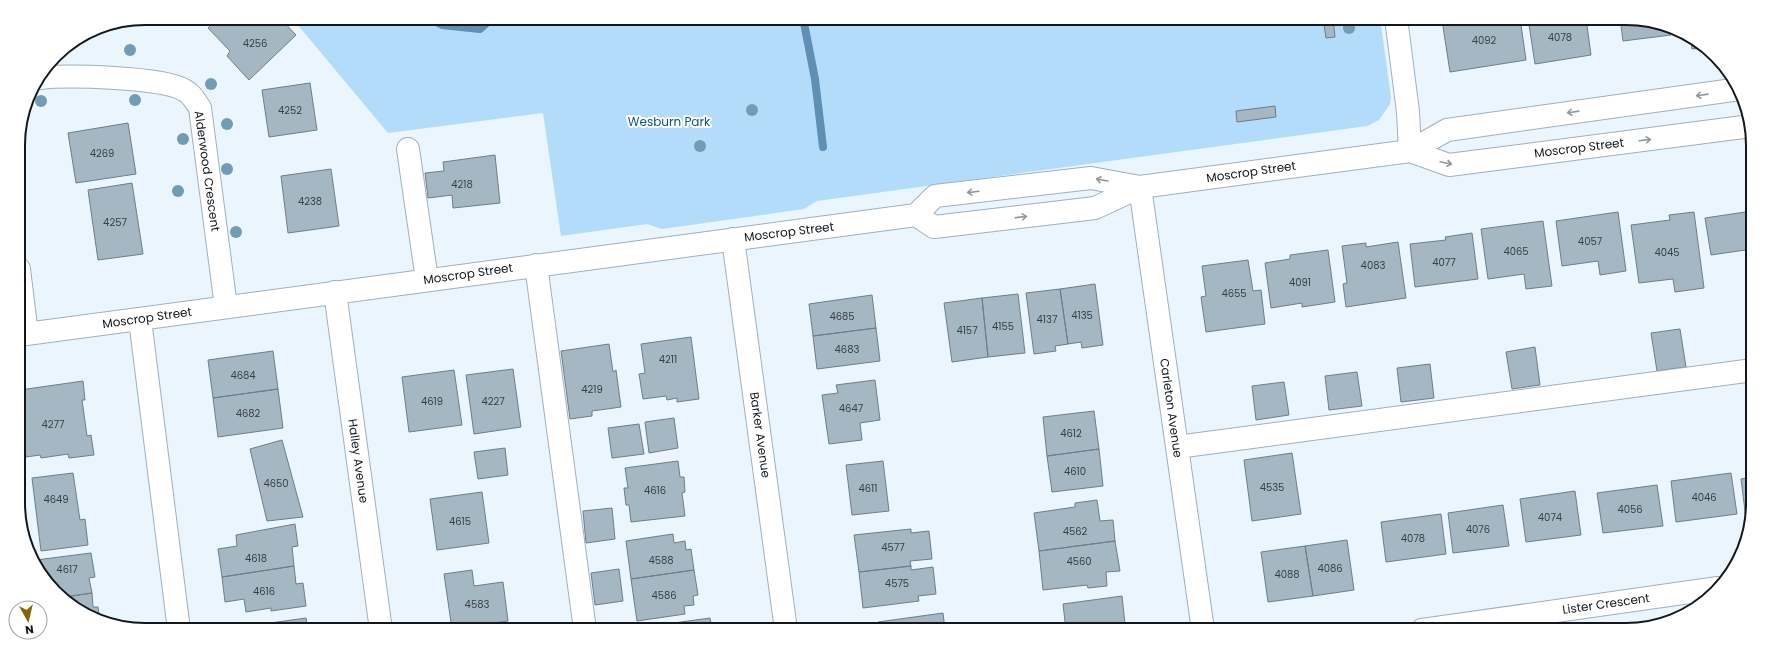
<svg xmlns="http://www.w3.org/2000/svg" width="1771" height="648" font-family="Poppins,sans-serif">
<style>
.green{fill:#b2dcfa}
.lines{fill:none;stroke-linecap:round;stroke-linejoin:round}
.stream{stroke:#5f8fb2;stroke-width:8}
.building{fill:#a6b7c4;stroke:#6d7d89}
.minor-casing{stroke:#9fb0bd;stroke-width:24}
.minor{stroke:#fff;stroke-width:22}
.tree{fill:#719cb5}
.oneway{stroke:#949799}
.labels{text-anchor:middle;stroke-width:4;stroke-linejoin:round;paint-order:stroke}
.number-label{font-size:10px;fill:#363f46}
.park-label{font-size:12px;fill:#0e537a;stroke:#fff}
.street-label{font-size:12px;fill:#11171c;stroke:#fff}
.rim{fill:none;stroke:#11171c;stroke-width:2}
</style>
<rect width="100%" height="100%" fill="#eaf5fd"/>
<!-- green -->
<path class="green" d="M292,18H1380L1391,97L1390,104L1379,120L1367,126L817,201L804,209L662,229L647,224L561,236L543,113L388,133Z"/>
<g class="lines">
<!-- stream -->
<path class="stream" d="M429,18L442,25L480,29L492,18
M803,18L815,79L823,147"/>
</g>
<!-- building -->
<path class="building" d="M145,18H189L188,24L154,19L153,22L137,20Z
M219,18H280L296,35L249,80L227,56L230,51L208,28Z
M1323,18H1333L1335,37L1326,38Z
M1455,18H1520L1526,60L1450,72L1442,20Z
M1528,18H1586L1591,55L1535,64Z
M1620,18L1667,25L1670,26L1671,35L1623,41Z
M1691,41L1701,48L1692,49Z
M310,83L317,130L269,137L262,90Z
M1275,106L1276,117L1237,122L1236,111Z
M128,123L136,174L76,183L68,133Z
M495,155L500,203L453,208L452,195L428,198L425,173L444,171L443,162Z
M331,169L339,226L288,233L281,176Z
M132,183L143,254L98,260L88,190Z
M1752,211V249L1711,255L1705,218Z
M1618,212L1626,271L1600,275L1598,261L1562,266L1556,221Z
M1694,212L1704,288L1675,292L1673,279L1639,283L1631,225L1670,220L1669,215Z
M1543,221L1552,286L1526,289L1524,274L1488,279L1481,229Z
M1472,233L1478,279L1415,287L1410,244L1446,240L1445,237Z
M1398,242L1406,298L1346,307L1343,284L1347,283L1342,246L1366,243V247Z
M1328,250L1335,302L1302,307V303L1271,308L1265,263L1290,259V255Z
M1248,260L1253,291L1261,290L1265,324L1206,332L1201,297L1206,296L1202,266Z
M1095,284L1103,345L1082,348L1081,342L1068,344L1060,289Z
M1060,289L1068,344L1055,346L1056,351L1034,354L1026,293Z
M1018,294L1025,353L988,357L982,298Z
M872,295L876,328L813,336L809,304Z
M982,298L988,357L952,362L944,303Z
M876,328L880,361L817,369L813,336Z
M1680,329L1686,367L1657,371L1651,333Z
M691,337L699,399L677,402V398L667,400L666,396L643,399L639,374L645,373L641,344Z
M609,344L613,372L616,370L621,407L592,411V416L570,419L561,351Z
M1535,347L1540,385L1512,389L1506,352Z
M273,351L278,389L213,398L208,360Z
M1430,364L1434,398L1401,402L1397,368Z
M513,369L521,427L474,434L466,375Z
M454,370L462,425L409,432L402,377Z
M1357,372L1362,406L1329,410L1325,376Z
M875,380L880,420L860,423L862,440L829,444L822,395L838,393L836,385Z
M83,381L85,400H82L87,436L91,435L94,455L69,458L68,454L41,458L40,455L26,457L20,413V390Z
M1284,382L1289,415L1256,420L1252,386Z
M278,389L283,428L218,437L213,398Z
M1094,411L1099,449L1047,456L1043,417Z
M674,418L678,448L649,453L645,422Z
M639,424L644,454L612,458L608,428Z
M282,440L303,517L267,521L250,449Z
M505,448L508,475L478,479L474,452Z
M1099,449L1103,486L1052,492L1047,456Z
M1292,453L1301,514L1252,521L1244,460Z
M678,461L680,477H684L685,492L682,493L685,516L631,522L629,505H626L624,488H628L625,468Z
M883,461L889,511L852,515L846,465Z
M73,473L80,520L85,519L88,545L41,551L32,478Z
M1731,473L1737,514L1676,522L1671,481Z
M1753,477V503L1751,518L1746,519L1741,479Z
M1657,485L1663,526L1603,533L1597,493Z
M1575,491L1581,535L1526,542L1520,499Z
M482,492L489,543L437,550L430,499Z
M1097,500L1100,521L1113,520L1115,541L1039,551L1034,513L1075,507V503Z
M1503,505L1509,546L1453,553L1448,513Z
M612,508L615,539L586,543L583,511Z
M1441,514L1446,554L1386,562L1381,522Z
M295,524L298,546L292,547L294,566L222,577L218,549L237,546L236,535Z
M911,529V533L929,531L932,559L910,561L911,566L859,572L854,535Z
M673,534L674,543L685,541L686,550L691,549L694,570L631,579L626,541Z
M1347,540L1354,590L1313,596L1305,546Z
M1115,541L1120,571L1106,572L1107,586L1088,588L1087,585L1043,590L1039,551Z
M1305,546L1313,596L1268,602L1261,552Z
M91,553L95,577L89,578L92,593L65,597L50,587V582H47L36,560Z
M294,566L296,584L303,583L306,606L271,611V608L246,612L244,599L225,602L222,577Z
M911,566V570L933,567L936,594L918,596L919,601L863,608L859,572Z
M619,569L623,601L595,605L591,573Z
M472,570L474,586L503,582L508,621L452,629L444,574Z
M694,570L698,595L693,596L694,605L684,606L685,614L637,621L631,579Z
M92,593L93,607H98L100,621L65,597Z
M1122,596L1125,624H1121L1122,630H1066L1063,604Z
M943,613L945,630H879L878,622Z
M306,618L308,630H249V626Z
M710,618L712,630H652V626Z"/>
<g class="lines">
<defs>
<path id="minor" d="M1396,18L1408,112L1410,151
M40,78C67,75 162,77 184,90C192,94 195,101 200,108L226,307
M408,149L427,280
M1410,151L1449,165L1751,126
M1140,187L1203,630
M916,215L934,227L1095,208L1140,187L1410,151L1447,130L1740,89
M733,239L786,630
M536,265L585,630
M19,269L27,334
M335,292L381,630
M140,320L179,630
M19,335L916,215L935,196L1091,178L1140,187
M1177,447L1753,370
M1422,630L1718,588"/>
</defs>
<!-- minor casing -->
<use href="#minor" class="minor-casing"/>
<!-- minor -->
<use href="#minor" class="minor"/>
</g>
<!-- trees -->
<g class="tree">
<circle cx="1349" cy="28" r="6"/>
<circle cx="130" cy="50" r="6"/>
<circle cx="211" cy="84" r="6"/>
<circle cx="135" cy="100" r="6"/>
<circle cx="41" cy="101" r="6"/>
<circle cx="752" cy="110" r="6"/>
<circle cx="227" cy="124" r="6"/>
<circle cx="183" cy="139" r="6"/>
<circle cx="700" cy="146" r="6"/>
<circle cx="227" cy="169" r="6"/>
<circle cx="178" cy="191" r="6"/>
<circle cx="236" cy="232" r="6"/>
</g>
<!-- one-way arrows -->
<defs><path id="oneway-shaft" d="M-6 0H5M1.5-3L5.5 0L1.5 3" fill="none" stroke-width="1.6" stroke-linecap="round" stroke-linejoin="round"/></defs>
<g class="oneway">
<use href="#oneway-shaft" transform="translate(1702 95) rotate(172)"/>
<use href="#oneway-shaft" transform="translate(1573 112) rotate(172)"/>
<use href="#oneway-shaft" transform="translate(1645 140) rotate(-7)"/>
<use href="#oneway-shaft" transform="translate(1446 163) rotate(12)"/>
<use href="#oneway-shaft" transform="translate(1102 180) rotate(-170)"/>
<use href="#oneway-shaft" transform="translate(973 192) rotate(173)"/>
<use href="#oneway-shaft" transform="translate(1021 217) rotate(-7)"/>
</g>
<g class="labels">
<!-- number labels -->
<g class="number-label">
<text x="1560" y="41">4078</text>
<text x="1484" y="44">4092</text>
<text x="255" y="47">4256</text>
<text x="290" y="114">4252</text>
<text x="102" y="157">4269</text>
<text x="462" y="188">4218</text>
<text x="310" y="205">4238</text>
<text x="115" y="226">4257</text>
<text x="1590" y="245">4057</text>
<text x="1516" y="255">4065</text>
<text x="1667" y="256">4045</text>
<text x="1444" y="266">4077</text>
<text x="1373" y="269">4083</text>
<text x="1300" y="286">4091</text>
<text x="1234" y="297">4655</text>
<text x="1082" y="319">4135</text>
<text x="842" y="320">4685</text>
<text x="1047" y="323">4137</text>
<text x="1003" y="330">4155</text>
<text x="967" y="334">4157</text>
<text x="847" y="353">4683</text>
<text x="668" y="363">4211</text>
<text x="243" y="379">4684</text>
<text x="592" y="393">4219</text>
<text x="432" y="405">4619</text>
<text x="493" y="405">4227</text>
<text x="851" y="412">4647</text>
<text x="248" y="417">4682</text>
<text x="53" y="428">4277</text>
<text x="1071" y="437">4612</text>
<text x="1075" y="475">4610</text>
<text x="276" y="487">4650</text>
<text x="1272" y="491">4535</text>
<text x="868" y="492">4611</text>
<text x="655" y="494">4616</text>
<text x="1704" y="501">4046</text>
<text x="56" y="503">4649</text>
<text x="1630" y="513">4056</text>
<text x="1550" y="521">4074</text>
<text x="460" y="525">4615</text>
<text x="1478" y="533">4076</text>
<text x="1075" y="535">4562</text>
<text x="1413" y="542">4078</text>
<text x="893" y="551">4577</text>
<text x="256" y="562">4618</text>
<text x="661" y="564">4588</text>
<text x="1079" y="565">4560</text>
<text x="1330" y="572">4086</text>
<text x="67" y="573">4617</text>
<text x="1287" y="578">4088</text>
<text x="897" y="587">4575</text>
<text x="264" y="595">4616</text>
<text x="664" y="599">4586</text>
<text x="477" y="608">4583</text>
</g>
<!-- park labels -->
<g class="park-label">
<text x="669" y="126">Wesburn Park</text>
</g>
<!-- street labels -->
<g class="street-label">
<text transform="translate(1579 148) rotate(-7)" y="4">Moscrop Street</text>
<text transform="translate(207 171) rotate(82)" y="4">Alderwood Crescent</text>
<text transform="translate(1251 172) rotate(-8)" y="4">Moscrop Street</text>
<text transform="translate(789 232) rotate(-7)" y="4">Moscrop Street</text>
<text transform="translate(468 274) rotate(-8)" y="4">Moscrop Street</text>
<text transform="translate(147 318) rotate(-8)" y="4">Moscrop Street</text>
<text transform="translate(1171 408) rotate(82)" y="4">Carleton Avenue</text>
<text transform="translate(760 435) rotate(82)" y="4">Barker Avenue</text>
<text transform="translate(358 461) rotate(82)" y="4">Halley Avenue</text>
<text transform="translate(1606 604) rotate(-8)" y="4">Lister Crescent</text>
</g>
</g>
<!-- crop -->
<path d="M0 0H1771V648H0ZM145 25H1626A120 120 0 0 1 1746 145V503A120 120 0 0 1 1626 623H145A120 120 0 0 1 25 503V145A120 120 0 0 1 145 25Z" fill="#fff" fill-rule="evenodd"/>
<path class="rim" d="M145 25H1626A120 120 0 0 1 1746 145V503A120 120 0 0 1 1626 623H145A120 120 0 0 1 25 503V145A120 120 0 0 1 145 25Z"/>
<!-- north arrow -->
<g transform="translate(28 620) rotate(172)"><circle r="19" fill="#ffffff" stroke="#a0a2a4"/>
<path d="M0-3L7 15L0 10L-7 15Z" fill="#846700"/>
<text y="-6" font-size="11" font-weight="bold" text-anchor="middle" fill="#11171c">N</text>
</g>
</svg>
